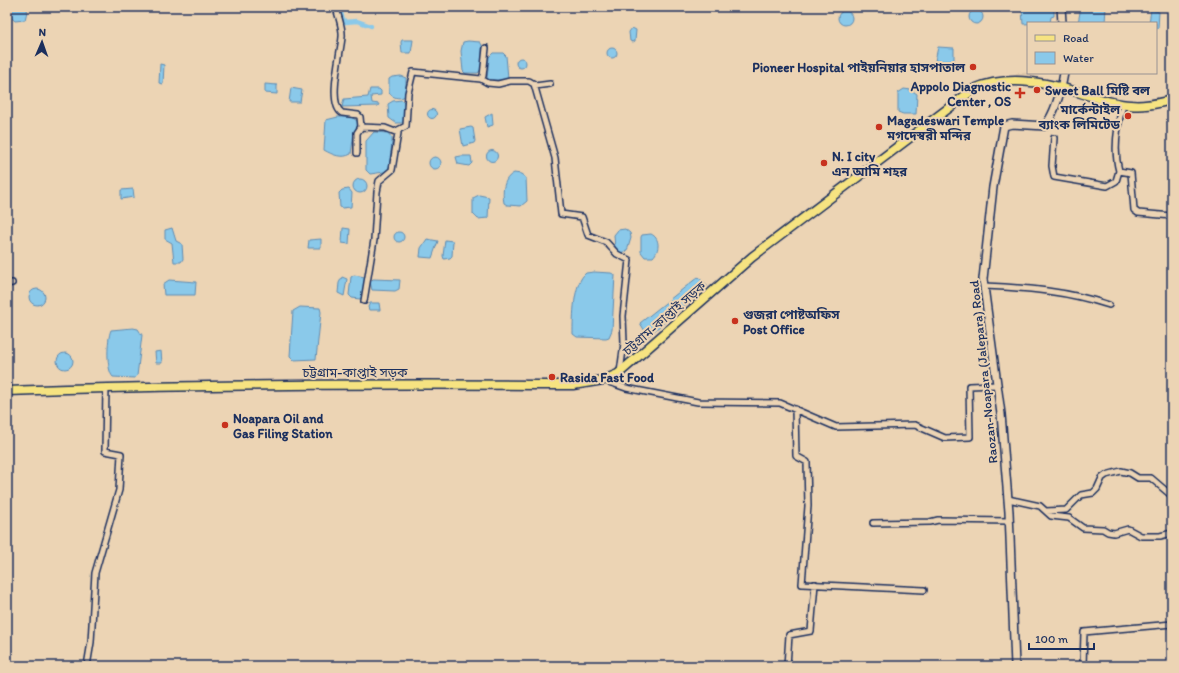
<svg xmlns="http://www.w3.org/2000/svg" width="1179" height="673" font-family="Itim,'Noto Sans Bengali',sans-serif">
<style>
.built{fill:#dcc5a7}
.water{fill:#8ac9ea;stroke:#5e8bb2}
.lines{fill:none;stroke-linecap:round;stroke-linejoin:round}
.canal{stroke:#8ac9ea;stroke-width:4.5}
.minor-casing{stroke:#1b2f5e;stroke-width:8}
.secondary-casing{stroke:#1b2f5e;stroke-width:10}
.primary-casing{stroke:#1b2f5e;stroke-width:11}
.minor{stroke:#ecd4b4;stroke-width:5}
.secondary{stroke:#ecd4b4;stroke-width:7}
.primary{stroke:#f6e381;stroke-width:8}
.poi-dot{fill:#c8321e;stroke:#ecd4b4;stroke-width:1.5}
.labels{text-anchor:middle;stroke-width:4;stroke-linejoin:round;paint-order:stroke}
.poi-label{font-size:13px;font-weight:bold;fill:#1b2f5e;stroke:#ecd4b4;text-anchor:start}
.street-label{font-size:13px;fill:#1b2f5e;stroke:#ecd4b4}
</style>
<rect width="100%" height="100%" fill="#ecd4b4"/>
<filter id="ink" filterUnits="userSpaceOnUse"><feTurbulence type="fractalNoise" baseFrequency=".025" numOctaves="2"/><feDisplacementMap in="SourceGraphic" scale="8" xChannelSelector="R" yChannelSelector="G"/><feConvolveMatrix kernelMatrix="1 2 1 2 8 2 1 2 1" color-interpolation-filters="sRGB"/></filter>
<g filter="url(#ink)">
<!-- built -->
<path class="built" d="M1016,73H1032V81H1016Z"/>
<!-- water -->
<path class="water" d="M7,7H28L25,20L15,21L7,14Z
M1016,7H1054V16L1051,17L1050,23L1023,24L1022,10L1016,9Z
M1081,7H1106L1105,23H1078Z
M1151,10L1159,12L1158,28L1156,29V23H1149Z
M969 17a7 7 0 1 1 14 0a7 7 0 1 1-14 0Z
M838 18a7 7 0 1 1 14 0a7 7 0 1 1-14 0Z
M632,28L636,30L635,41L633,42L630,41L629,32Z
M402,40H413L411,53H402L401,42Z
M468,41L480,42L482,45V68L478,73H465L463,71L461,51L463,42Z
M938,47L954,48V61H935Z
M607 53a5 5 0 1 1 10 0a5 5 0 1 1-10 0Z
M493,53H503L506,56L508,78L505,80H487L489,57Z
M516 63a5 5 0 1 1 10 0a5 5 0 1 1-10 0Z
M160,64L164,65L163,84L159,83Z
M401,76L406,78V95C401,100 393,98 389,93V79L392,77Z
M265,84L277,85V94L265,93Z
M291,88L302,90L300,102H289Z
M370,89H379L381,91V95L371,96L372,103L379,104L378,106L342,107L344,99L368,97Z
M904,89L911,90L917,94L916,114H903L898,112V93Z
M393,101L402,100L405,103L404,123H396L389,118L388,104Z
M427.5 114a4.5 4.5 0 1 1 9 0a4.5 4.5 0 1 1-9 0Z
M492,113L493,125L487,127L485,117Z
M338,117H351L359,122L354,132L351,154C342,159 333,155 324,150L326,120Z
M471,127L473,128L475,141L474,143L463,146L460,129Z
M374,132L388,133L392,138V142L389,168L384,172L370,174L366,170V141Z
M486.5 156a5.5 5.5 0 1 1 11 0a5.5 5.5 0 1 1-11 0Z
M461,156H471L472,163L469,166L458,164L456,157Z
M429 163a6 6 0 1 1 12 0a6 6 0 1 1-12 0Z
M514,173L521,174L526,178L527,201L521,206L507,205L504,203C502,192 503,178 514,173Z
M353 186a7 7 0 1 1 14 0a7 7 0 1 1-14 0Z
M133,189L134,197L121,199V190Z
M349,189L352,193L351,207L342,208L340,207L339,193L342,190Z
M479,195L489,197L488,218L478,219L473,214V198Z
M172,228L176,241L182,244L183,259L181,262H174L172,243L165,239V230Z
M343,228L350,229L349,244L342,243Z
M625,229L630,233L631,238L627,251L620,253L615,249L614,235L618,230Z
M394 237a5 5 0 1 1 10 0a5 5 0 1 1-10 0Z
M651,234C660,238 660,250 653,257H645L641,252V237L642,235Z
M321,239V248H308L309,240Z
M427,239L438,241L432,258L420,257L421,248Z
M445,240L453,241L452,256L450,258L444,259L443,256Z
M594,272L611,273L615,275L612,330L609,337L606,338L577,337L573,334C573,318 573,283 586,273Z
M354,275L365,277L363,296L360,299L352,298L349,295L351,277Z
M342,277L347,279L344,296L338,293L339,283Z
M698,277L707,285L706,287L648,336L640,323Z
M373,279L400,280L399,289L395,291L372,290L370,282Z
M169,280L196,282L195,295H164L163,284Z
M29 297a8 8 0 1 1 16 0a8 8 0 1 1-16 0Z
M370,303H379L380,310H369L368,307Z
M300,307L320,308L321,312L316,359L294,360L290,356L293,311Z
M133,328L138,329L142,335L137,376L135,378L113,377C106,370 107,339 111,330Z
M161,351L162,363H156L155,352Z
M57 361a8 8 0 1 1 16 0a8 8 0 1 1-16 0Z"/>
<g class="lines">
<!-- canal -->
<path class="canal" d="M340,7L342,17L345,22L357,21L371,26"/>
<defs>
<path id="minor" d="M336,7C338,17 343,27 342,37C341,52 327,104 342,113L358,115L360,117L361,127L357,133V153
M481,79L488,83L498,84L510,81H529L534,84L555,158L561,214L582,217L588,235L606,242L617,254L629,260L623,316L624,343L620,372
M535,86L550,84
M1123,105C1117,126 1113,149 1119,171L1131,173L1134,210L1138,213L1172,216
M361,127L385,128L398,133L392,170L379,181L377,192L374,240L364,301
M396,131L406,126L408,93L413,72L481,79L483,76L486,48
M1054,138L1052,166L1054,177L1107,186L1116,181L1119,171
M7,284L12,283
M984,286C1028,288 1067,291 1109,305
M603,380L626,388L698,402L780,403L836,427L915,425L945,438L970,437L969,386L997,385
M795,409L796,456L807,462L808,506L802,584L924,590
M1008,499L1040,506L1051,516L1069,518L1083,528L1103,529L1108,532L1114,533L1128,529L1141,536H1160L1172,533
M1046,511L1066,510L1081,495L1093,493L1097,489L1102,478L1106,475L1121,471L1130,473L1138,478H1151L1172,496
M873,523L930,522L938,520L1009,521
M87,666L91,642L95,573L119,490L121,454L105,451L106,387
M787,666L789,635L811,631L815,584
M1083,666L1084,632L1172,624"/>
<path id="secondary" d="M1061,7L1062,23
M1015,666L1009,512L1001,414L983,279L993,187L1004,126L1012,124L1045,126C1056,111 1061,91 1064,73"/>
<path id="primary" d="M7,391C196,384 384,384 573,385L603,380L618,374L752,257L974,89C1003,76 1041,81 1070,90C1090,95 1109,104 1130,105C1144,107 1158,103 1172,100"/>
</defs>
<!-- minor casing -->
<use href="#minor" class="minor-casing"/>
<!-- secondary casing -->
<use href="#secondary" class="secondary-casing"/>
<!-- primary casing -->
<use href="#primary" class="primary-casing"/>
<!-- minor -->
<use href="#minor" class="minor"/>
<!-- secondary -->
<use href="#secondary" class="secondary"/>
<!-- primary -->
<use href="#primary" class="primary"/>
</g>
</g>
<!-- markers -->
<g class="poi-dot">
<circle cx="973" cy="67" r="4"/>
<circle cx="1037" cy="90" r="4"/>
<path d="M1018 87h4v4h4v4h-4v4h-4v-4h-4v-4h4z"/>
<circle cx="1128" cy="116" r="4"/>
<circle cx="879" cy="127" r="4"/>
<circle cx="824" cy="163" r="4"/>
<circle cx="735" cy="321" r="4"/>
<circle cx="552" cy="377" r="4"/>
<circle cx="225" cy="425" r="4"/>
</g>
<g class="labels">
<!-- poi labels -->
<g class="poi-label">
<text x="965" y="72" text-anchor="end">Pioneer Hospital পাইয়নিয়ার হাসপাতাল</text>
<text x="1011" y="91" text-anchor="end">Appolo Diagnostic<tspan x="1011" dy="15">Center , OS</tspan></text>
<text x="1045" y="95">Sweet Ball মিষ্টি বল</text>
<text x="1120" y="114" text-anchor="end">মার্কেন্টাইল<tspan x="1120" dy="15">ব্যাংক লিমিটেড</tspan></text>
<text x="887" y="125">Magadeswari Temple<tspan x="887" dy="15">মগদেস্বরী মন্দির</tspan></text>
<text x="832" y="161">N. I city<tspan x="832" dy="15">এন আমি শহর</tspan></text>
<text x="743" y="319">গুজরা পোষ্টঅফিস<tspan x="743" dy="15">Post Office</tspan></text>
<text x="560" y="382">Rasida Fast Food</text>
<text x="233" y="423">Noapara Oil and<tspan x="233" dy="15">Gas Filing Station</tspan></text>
</g>
<!-- street labels -->
<g class="street-label">
<text transform="translate(664 318) rotate(-41)" y="5">চট্টগ্রাম-কাপ্তাই সড়ক</text>
<text x="355" y="377">চট্টগ্রাম-কাপ্তাই সড়ক</text>
<text transform="translate(983 372) rotate(-96)" y="5">Raozan-Noapara (Jalepara) Road</text>
</g>
</g>
<!-- margin -->
<rect width="1179" height="673" fill="none" stroke="#ecd4b4" stroke-width="24"/>
<rect x="12" y="12" width="1155" height="649" fill="none" stroke="#1b2f5e" stroke-width="1.5" filter="url(#ink)"/>
<!-- legend -->
<rect x="1027" y="22" width="130" height="52" fill="#ecd4b4" stroke="#989292"/>
<rect x="1035" y="35" width="20" height="6" fill="#f6e381" stroke="#989292"/>
<text x="1063" y="42" font-size="12" fill="#1b2f5e">Road</text>
<rect x="1035" y="52" width="20" height="12" fill="#8ac9ea" stroke="#989292"/>
<text x="1063" y="62" font-size="12" fill="#1b2f5e">Water</text>
<!-- north arrow -->
<g transform="translate(42 42) rotate(2)" stroke="#ecd4b4" stroke-width="3" paint-order="stroke">
<path d="M0-3L7 15L0 10L-7 15Z" fill="#1b2f5e"/>
<text y="-6" font-size="11" font-weight="bold" text-anchor="middle" fill="#1b2f5e">N</text>
</g>
<!-- scale -->
<path d="M1029 643v6h65v-6" fill="none" stroke="#1b2f5e" stroke-width="2"/>
<text x="1035" y="643" font-size="12" fill="#1b2f5e" stroke="#ecd4b4" stroke-width="3" paint-order="stroke">100 m</text>
</svg>
